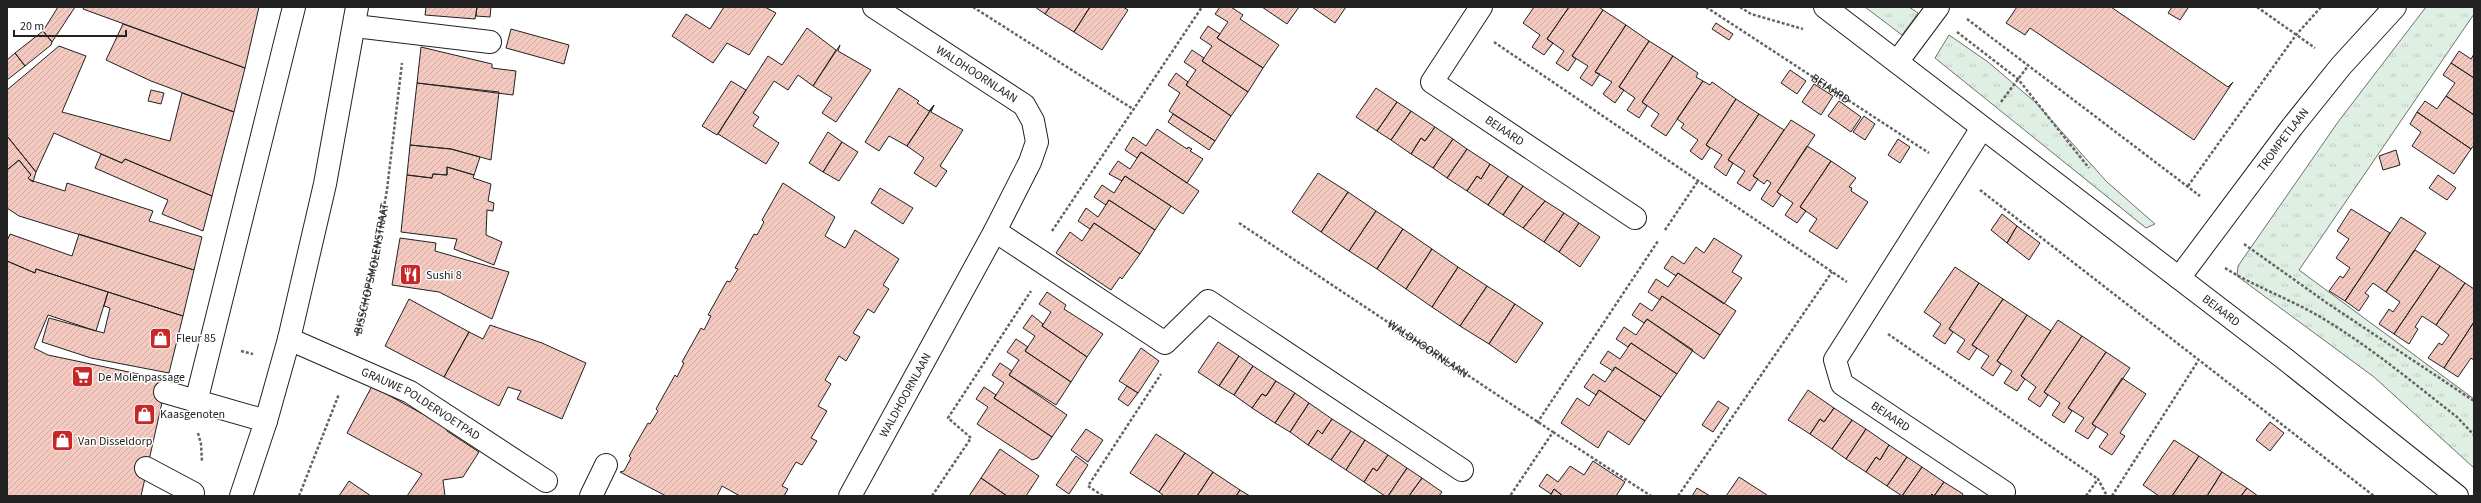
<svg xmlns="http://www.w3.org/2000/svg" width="2481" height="503" font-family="'Source Sans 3',sans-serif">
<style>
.grass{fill:url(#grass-tufts);stroke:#6f6f6f}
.building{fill:url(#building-hatch);stroke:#222}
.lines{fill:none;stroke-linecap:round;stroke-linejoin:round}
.minor-casing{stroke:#222;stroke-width:24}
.path{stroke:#646464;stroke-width:2.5;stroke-dasharray:3 2;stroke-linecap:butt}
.minor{stroke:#fff;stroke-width:22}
.labels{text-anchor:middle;stroke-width:3;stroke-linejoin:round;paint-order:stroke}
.street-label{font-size:12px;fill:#222;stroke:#fff}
.poi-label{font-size:12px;fill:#222;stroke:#fff;text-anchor:start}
</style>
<defs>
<pattern id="grass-tufts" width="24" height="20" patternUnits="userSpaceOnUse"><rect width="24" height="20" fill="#e0efe3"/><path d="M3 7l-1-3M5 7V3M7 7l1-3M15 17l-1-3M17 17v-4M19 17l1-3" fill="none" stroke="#c0cdc2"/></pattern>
<pattern id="building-hatch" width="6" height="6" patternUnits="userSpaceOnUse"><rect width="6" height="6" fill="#f3c9c0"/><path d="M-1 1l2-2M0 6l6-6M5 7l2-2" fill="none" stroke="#d0aca5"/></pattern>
</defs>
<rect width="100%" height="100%" fill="#fff"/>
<!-- grass -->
<path class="grass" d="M1865,7H1909L1918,13L1902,35Z
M2426,7H2474V14L2299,270L2474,399V468L2374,377L2237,276L2238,266L2338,122Z
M1949,35L1988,62L2035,102L2107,182L2155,224L2146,228L1935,58Z"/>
<!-- building -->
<path class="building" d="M58,7H75L52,42L43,31Z
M84,7H259L245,68L83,9Z
M426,7H477L475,19L425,15Z
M477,7H491L490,17L476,16Z
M724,7H765L776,13L749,55L727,43L713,63L672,36L686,14L710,29Z
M1035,7H1050L1045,14Z
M1050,7H1090L1074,32L1045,14Z
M1090,7H1123L1128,10L1102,50L1074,32Z
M1220,7H1231L1243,15L1240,19L1279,45L1263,68L1217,38L1228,22L1215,14Z
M1262,7H1299L1287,24Z
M1312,7H1346L1335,23Z
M1534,7H1569L1547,39L1553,43L1544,55L1532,47L1540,35L1523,23Z
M1569,7H1599L1603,10L1572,56L1576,59L1568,71L1556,63L1564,51L1547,39Z
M2017,7H2111L2228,87L2233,82L2194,140L2030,28L2025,35L2006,23Z
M2172,7H2186L2188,8L2180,20L2168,13Z
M1603,10L1626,25L1595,72L1600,74L1592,86L1580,78L1588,66L1572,56Z
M1716,23L1733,34L1729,40L1712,29Z
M123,24L245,68L234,112L151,81L106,60Z
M1626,25L1649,41L1619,87L1624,90L1615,103L1603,94L1612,82L1595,72Z
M1208,26L1220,34L1217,38L1263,68L1248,92L1202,61L1212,46L1200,38Z
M807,28L836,50L813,86L798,75L788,90L774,81L753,113L759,117L753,126L779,143L766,164L718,134L768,56L782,65Z
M511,29L569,45L564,64L506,48Z
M43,31L52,42L51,45L25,66L15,53Z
M1649,41L1673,56L1642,102L1647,106L1639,118L1627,110L1635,98L1619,87Z
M840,45L838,51L871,70L836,122L822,113L832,98L813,86Z
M59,46L86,56L62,112L170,141L182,93L234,112L212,196L125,159L122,163L54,133L36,172L7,136V90Z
M421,47L492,64V68L516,71L513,95L417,83Z
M1192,50L1204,58L1202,61L1248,92L1231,116L1186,85L1196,70L1184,62Z
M2459,51L2471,59L2474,54V78L2451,63Z
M15,53L25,66L7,80V60Z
M1673,56L1698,73L1696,77L1703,81L1666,136L1651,126L1659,114L1642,102Z
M2451,63L2474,78V115L2446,96L2455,83L2443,75Z
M1790,70L1806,81L1797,94L1781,83Z
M1176,73L1188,82L1186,85L1231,116L1215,141L1169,111L1180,93L1168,85Z
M731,81L746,90L717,135L702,126Z
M1703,81L1710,85L1712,82L1736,99L1706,145L1710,148L1702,160L1690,151L1698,140L1681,128L1684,124L1677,119Z
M417,83L499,92L491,160L451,149L410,145Z
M1814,84L1833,96L1821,115L1802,102Z
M899,88L919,101L917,103L929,111L934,105L907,146L889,136L879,151L865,142Z
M1376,88L1397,102L1377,131L1356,117Z
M151,90L164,93L161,104L148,101Z
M2446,96L2474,115V145L2471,149L2417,112L2425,101L2437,109Z
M1736,99L1759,114L1728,160L1733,163L1726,176L1714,167L1722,155L1706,145Z
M1839,101L1861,117L1851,132L1828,116Z
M1397,102L1411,111L1391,140L1377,131Z
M934,105L931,112L963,130L940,166L947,171L936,187L914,173L924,158L907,146Z
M1411,111L1435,127L1425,141L1421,138L1411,154L1391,140Z
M2417,112L2471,149L2454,174L2412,146L2421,132L2410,124Z
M1173,114L1215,141L1209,150L1168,122Z
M1759,114L1784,130L1753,176L1758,179L1750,191L1737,183L1745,171L1728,160Z
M1864,116L1875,124L1865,140L1853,132Z
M1791,120L1815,135L1777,192L1781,195L1773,207L1761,199L1771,183L1767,180L1764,184L1753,176Z
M1435,127L1453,139L1433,168L1411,154L1421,138L1425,141Z
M1157,129L1187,149L1188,147L1192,149L1190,151L1203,159L1187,183L1141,152L1137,158L1125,150L1133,137L1146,146Z
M828,132L842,142L823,172L809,163Z
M7,136L36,172L33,182L28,178L31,175L19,160L7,170Z
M1453,139L1467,149L1447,178L1433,168Z
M1898,139L1910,147L1900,163L1888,155Z
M842,142L858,152L839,181L823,172Z
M410,145L451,149L480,157L474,175L447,167V175L433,174L432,178L407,175Z
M1807,146L1831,161L1800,207L1806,211L1797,223L1785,215L1793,203L1777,192Z
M1467,149L1490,164L1481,179L1477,176L1467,191L1447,178Z
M2396,150L2400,165L2383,170L2379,156Z
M1141,152L1199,191L1183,214L1125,176L1122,181L1109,174L1118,161L1130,169Z
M101,154L122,163L125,159L212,196L203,231L162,214L168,200L95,168Z
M19,160L31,175L28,178L30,180L65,191L67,183L153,211L149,221L202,237L194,270L19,216L7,208V170Z
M1831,161L1856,178L1849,187L1852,188L1851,191L1868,202L1837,249L1809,231L1817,219L1800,207Z
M1490,164L1508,176L1488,205L1467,191L1477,176L1481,179Z
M447,167L474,175L473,178L491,184L488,201L494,203L493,211L487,210L486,235L502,242L494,265L454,249L457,239L401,232L407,175L432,178L433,174L447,175Z
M1318,173L1348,192L1321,232L1292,212Z
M2438,175L2456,188L2447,200L2429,188Z
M1125,176L1171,206L1155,230L1109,200L1106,205L1094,197L1102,185L1114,193Z
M1508,176L1523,186L1503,215L1488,205Z
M783,183L835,217L825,236L845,248L855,230L899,259L883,285L889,289L874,313L868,309L853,333L860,337L846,361L839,356L825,380L831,384L818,406L827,411L811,438L817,441L802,465L796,462L782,486L788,489L784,496H740L722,486L717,496H666L620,472L624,471L631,458L629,456L648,423L650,424L658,411L656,409L675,375L677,377L684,363L682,362L701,328L704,330L711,316L708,315L727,281L730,282L738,269L735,268L754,234L757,235L764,222L762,220Z
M1523,186L1545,201L1523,228L1503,215Z
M880,188L913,208L903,224L871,203Z
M1348,192L1376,211L1349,251L1321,232Z
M1109,200L1155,230L1140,254L1094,223L1090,229L1078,221L1086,208L1098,217Z
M1545,201L1564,213L1544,242L1523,228Z
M2351,209L2390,233L2345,301L2329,291L2340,276L2343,278L2350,268L2336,258L2349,239L2337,231Z
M1376,211L1403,229L1377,269L1349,251Z
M1564,213L1579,223L1559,252L1544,242Z
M2002,214L2017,226L2007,243L1991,230Z
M2401,217L2426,233L2386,292L2373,283L2365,293L2369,296L2359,311L2345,301Z
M1094,223L1140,254L1122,279L1120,277L1111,290L1056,253L1070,232L1082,241Z
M1579,223L1600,237L1580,267L1559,252Z
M2017,226L2040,243L2029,260L2007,243Z
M1403,229L1432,249L1406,289L1377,269Z
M10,234L72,256L79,234L194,270L183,316L36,269L35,273L7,261V241Z
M400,238L436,243L435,251L509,272L492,319L439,292L392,285Z
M1714,238L1742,256L1732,272L1742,278L1724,304L1678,273L1676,276L1664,268L1672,256L1684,264L1696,247L1704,253Z
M1432,249L1458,267L1432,307L1406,289Z
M2415,250L2440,266L2394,334L2379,324L2389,309L2393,312L2400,302L2386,292Z
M7,261L35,273L36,269L108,292L96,331L48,315L34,348L48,355L167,380L141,496H7Z
M2440,266L2465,283L2436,325L2422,316L2415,327L2418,329L2409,344L2394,334Z
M1458,267L1487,286L1460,326L1432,307Z
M1955,267L1979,283L1949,329L1953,332L1945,344L1933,336L1941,324L1924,312Z
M1678,273L1736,311L1720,335L1662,296L1660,300L1648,292L1656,279L1668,287Z
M1979,283L2003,299L1972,345L1977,348L1969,360L1957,352L1965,340L1949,329Z
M2465,283L2474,289V322L2444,368L2428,358L2439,343L2442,345L2449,335L2436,325Z
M1487,286L1515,304L1489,344L1460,326Z
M108,292L183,316L169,373L91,358L42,342L49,318L104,333L110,308L104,306Z
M1047,292L1066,305L1064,309L1103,334L1087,357L1042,326L1051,312L1039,304Z
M1662,296L1720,335L1704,359L1647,319L1644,323L1632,315L1640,303L1652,311Z
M409,299L469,332L444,377L385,346Z
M2003,299L2027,315L1997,361L2001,364L1993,376L1981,368L1989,356L1972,345Z
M1515,304L1543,323L1516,363L1489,344Z
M1032,315L1043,324L1042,326L1087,357L1071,382L1025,351L1035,336L1023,328Z
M2027,315L2051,331L2021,376L2025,379L2017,391L2004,383L2012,371L1997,361Z
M1647,319L1693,350L1677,374L1631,343L1628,347L1616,339L1624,327L1636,335Z
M2058,320L2082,336L2044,392L2048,395L2040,407L2028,399L2036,387L2021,376Z
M2474,322V360L2471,358L2458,377L2444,368Z
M490,325L542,343L586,363L562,419L517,399L521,391L508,387L499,406L444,377L469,332L483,339Z
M2082,336L2106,352L2068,408L2072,411L2064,423L2052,415L2060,403L2044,392Z
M1016,339L1028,347L1025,351L1071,382L1056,405L1009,375L1019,360L1007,352Z
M1218,342L1239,356L1219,386L1198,372Z
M1631,343L1677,374L1661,397L1615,367L1613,371L1600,363L1608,351L1620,359Z
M1141,348L1159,361L1138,393L1119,381Z
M2106,352L2130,368L2092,424L2096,427L2088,439L2075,431L2084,418L2068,408Z
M1239,356L1253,366L1234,395L1219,386Z
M1000,363L1012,371L1009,375L1067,415L1052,437L994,398L1004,383L992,375Z
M1253,366L1276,381L1266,396L1262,394L1252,408L1234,395Z
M1615,367L1661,397L1645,421L1599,390L1596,395L1584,387L1593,374L1605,382Z
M2122,378L2146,394L2120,433L2125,436L2112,455L2099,447L2108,434L2092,424Z
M1276,381L1295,393L1275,423L1252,408L1262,394L1266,396Z
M372,386L448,428L447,431L479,452L463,477L443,480L445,496H407L422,474L347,433Z
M1127,386L1138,393L1128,406L1118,399Z
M984,387L996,395L994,398L1052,437L1038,458L1032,460L1023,454L977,424L988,407L976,399Z
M1599,390L1645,421L1629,445L1608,431L1598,448L1561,423L1577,398L1589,406Z
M1808,390L1834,408L1824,422L1820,419L1810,434L1788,420Z
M1295,393L1309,403L1290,432L1275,423Z
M1718,401L1729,408L1713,432L1702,425Z
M1309,403L1332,419L1322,434L1318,430L1308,445L1290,432Z
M1834,408L1852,420L1832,449L1810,434L1820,419L1824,422Z
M1332,419L1351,431L1331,460L1308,445L1318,430L1322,434Z
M1852,420L1866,429L1846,459L1832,449Z
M2270,422L2284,433L2270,451L2256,440Z
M1086,429L1103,440L1088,462L1071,450Z
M1866,429L1889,445L1880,460L1876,457L1866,472L1846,459Z
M1351,431L1365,440L1346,470L1331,460Z
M1156,434L1185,453L1159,492L1130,473Z
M1365,440L1388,455L1377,471L1373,468L1364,482L1346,470Z
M2174,440L2199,456L2172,496H2159L2143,485Z
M1889,445L1907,457L1887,486L1866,472L1876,457L1880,460Z
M1000,449L1039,476L1026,496H1007L981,478Z
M1185,453L1213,472L1197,496H1164L1159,492Z
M1388,455L1407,468L1388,496H1385L1364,482L1373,468L1377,471Z
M1076,456L1088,465L1069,494L1056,485Z
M2199,456L2222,472L2207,496H2172Z
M1907,457L1922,467L1902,496L1887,486Z
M1593,461L1625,482L1616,496H1563L1554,489L1551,494L1539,486L1547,474L1558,482L1570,466L1584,475Z
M1922,467L1944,482L1934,496L1932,494L1930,496H1902Z
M1407,468L1422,478L1409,496H1388Z
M1213,472L1240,490L1236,496H1197Z
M2222,472L2247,488L2241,496H2207Z
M1739,477L1767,495L1766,496H1726Z
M981,478L1007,496H969Z
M1422,478L1442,492L1439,496H1409Z
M349,481L371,496H339Z
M1944,482L1963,494L1962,496H1934Z
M1697,488L1710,496H1692Z
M2247,488L2258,496H2241Z
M1554,489L1563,496H1550Z
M1240,490L1250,496H1236Z"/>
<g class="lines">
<defs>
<g id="minor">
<path id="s4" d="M1481,7L1432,82L1635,218"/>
<path id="s5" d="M1825,7L2285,359L2457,496"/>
<path d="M355,26L490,42"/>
<path d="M1897,62L1938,7"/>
<path id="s6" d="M1982,128L1835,360L1842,384L2004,492"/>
<path d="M995,231L1165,343L1208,301L1462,470"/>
<path id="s7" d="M2179,278L2292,127L2341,66L2395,7"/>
<path id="s8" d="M289,339L410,392L546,481"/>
<path d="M165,392L266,421"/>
<path d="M196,402L294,7"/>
<path d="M146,468L193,493"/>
<path d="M241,496L266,421L289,339L325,184L357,7"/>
<path d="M591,496L606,465"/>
<path id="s9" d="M850,496L995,231L1030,162L1037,142L1033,121L1024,105L874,7"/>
</g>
</defs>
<!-- minor casing -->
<use href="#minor" class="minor-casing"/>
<!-- path -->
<g class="path">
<path d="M973,7L1133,109"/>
<path id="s1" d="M1706,7L1929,153"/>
<path d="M1740,7L1751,14L1803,29"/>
<path d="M2257,7L2315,48"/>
<path d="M1967,19L2200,196"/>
<path d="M1957,32L2018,79L2089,168"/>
<path d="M1494,42L1847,282"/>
<path d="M2001,102L2028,66"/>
<path d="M2188,186L2296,35L2321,7"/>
<path d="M1980,190L2374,496"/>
<path id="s2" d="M1239,223L1553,432L1510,496"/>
<path d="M1665,230L1698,181"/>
<path d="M1052,231L1202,7"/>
<path d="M2244,244L2327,303L2474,401"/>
<path d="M2225,268C2254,286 2287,298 2317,315C2367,344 2412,382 2457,417L2474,435"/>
<path d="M1888,334L2098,479"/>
<path id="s3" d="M357,336L374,263L387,190L402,63"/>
<path d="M241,351L253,354"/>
<path d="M1537,423L1658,241"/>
<path d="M1553,432L1651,496"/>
<path d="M198,433L201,444L202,462"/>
<path d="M299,496L339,394"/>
<path d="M932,496L971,438L948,418L1031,291"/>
<path d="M1103,496L1088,486L1161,374"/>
<path d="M1678,496L1832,272"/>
<path d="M2086,496L2098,479L2107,496"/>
<path d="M2112,496L2198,361"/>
</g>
<!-- minor -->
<use href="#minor" class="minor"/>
</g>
<!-- icons -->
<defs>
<symbol id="restaurant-square" viewBox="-11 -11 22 22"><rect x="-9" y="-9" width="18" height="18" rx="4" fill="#c62828" stroke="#fff"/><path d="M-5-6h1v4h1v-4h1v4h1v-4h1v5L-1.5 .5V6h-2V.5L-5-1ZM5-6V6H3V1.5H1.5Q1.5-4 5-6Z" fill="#fff"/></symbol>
<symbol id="shop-square" viewBox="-11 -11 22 22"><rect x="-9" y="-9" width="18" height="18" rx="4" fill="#c62828" stroke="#fff"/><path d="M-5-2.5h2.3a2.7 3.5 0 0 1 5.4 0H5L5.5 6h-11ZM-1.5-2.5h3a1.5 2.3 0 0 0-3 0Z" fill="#fff"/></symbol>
<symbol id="supermarket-square" viewBox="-11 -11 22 22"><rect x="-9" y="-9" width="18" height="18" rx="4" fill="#c62828" stroke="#fff"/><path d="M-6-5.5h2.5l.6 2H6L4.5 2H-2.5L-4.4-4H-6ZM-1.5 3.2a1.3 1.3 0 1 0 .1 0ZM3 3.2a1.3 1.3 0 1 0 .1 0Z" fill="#fff"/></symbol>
</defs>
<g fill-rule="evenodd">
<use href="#restaurant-square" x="398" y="262" width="25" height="25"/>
<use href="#shop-square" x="148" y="326" width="25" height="25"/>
<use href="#supermarket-square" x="70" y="364" width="25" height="25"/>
<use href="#shop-square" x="132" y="402" width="25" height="25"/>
<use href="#shop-square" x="50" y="428" width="25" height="25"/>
</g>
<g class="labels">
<!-- street labels -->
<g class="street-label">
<text transform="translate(977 74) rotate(33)" y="4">WALDHOORNLAAN</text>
<text dy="4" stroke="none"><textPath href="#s1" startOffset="149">BEIAARD</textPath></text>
<text dy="4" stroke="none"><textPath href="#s4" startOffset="177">BEIAARD</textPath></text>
<text dy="4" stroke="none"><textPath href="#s7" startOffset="173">TROMPETLAAN</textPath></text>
<text dy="4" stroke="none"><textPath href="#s3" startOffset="69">BISSCHOPSMOLENSTRAAT</textPath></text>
<text dy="4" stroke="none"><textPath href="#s5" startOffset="499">BEIAARD</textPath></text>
<text dy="4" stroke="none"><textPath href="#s2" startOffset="227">WALDHOORNLAAN</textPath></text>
<text dy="4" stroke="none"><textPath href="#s9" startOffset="115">WALDHOORNLAAN</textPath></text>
<text dy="4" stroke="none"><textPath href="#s8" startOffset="147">GRAUWE POLDERVOETPAD</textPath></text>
<text dy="4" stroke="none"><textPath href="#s6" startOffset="358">BEIAARD</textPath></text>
</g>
<!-- poi labels -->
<g class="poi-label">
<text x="426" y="279">Sushi 8</text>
<text x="176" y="342">Fleur 85</text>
<text x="98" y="381">De Molenpassage</text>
<text x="160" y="418">Kaasgenoten</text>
<text x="78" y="445">Van Disseldorp</text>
</g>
</g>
<!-- border -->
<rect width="2481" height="503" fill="none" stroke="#222222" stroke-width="16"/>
<!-- scale -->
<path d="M14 30v6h112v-6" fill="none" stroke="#222222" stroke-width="2"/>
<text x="20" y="30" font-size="12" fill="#222222" stroke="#ffffff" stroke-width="3" paint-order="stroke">20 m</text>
</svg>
